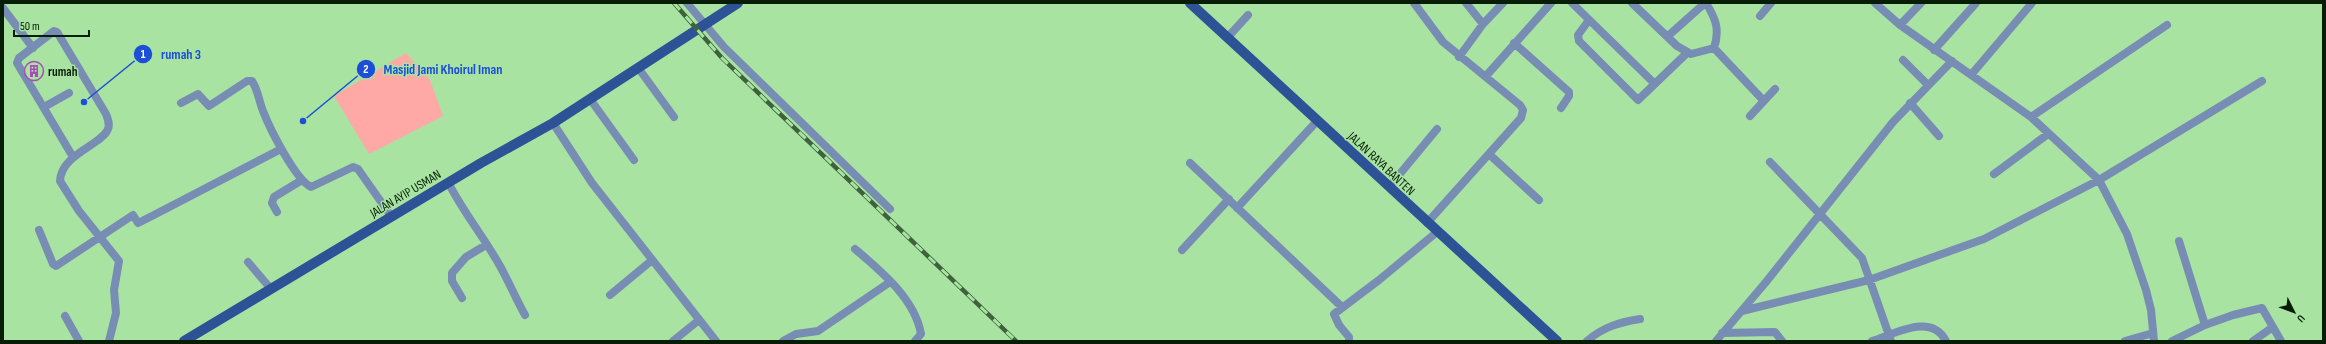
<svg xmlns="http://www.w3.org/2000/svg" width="2326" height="344" font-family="'Sofia Sans Condensed',sans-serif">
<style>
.green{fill:#fea9a5}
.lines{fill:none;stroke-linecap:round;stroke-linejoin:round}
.street{stroke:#788db4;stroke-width:8}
.primary{stroke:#2e5296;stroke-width:10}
.rail-casing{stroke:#3f623c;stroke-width:4.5}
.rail{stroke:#a8e3a2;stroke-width:3;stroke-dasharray:9;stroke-linecap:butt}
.labels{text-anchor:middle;stroke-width:3;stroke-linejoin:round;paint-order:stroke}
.poi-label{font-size:13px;font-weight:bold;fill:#071d05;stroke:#a8e3a2;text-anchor:start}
.street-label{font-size:13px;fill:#071d05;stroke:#a8e3a2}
.leader{fill:none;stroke:#1d4ed8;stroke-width:1.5}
.callout-dot{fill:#1d4ed8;stroke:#a8e3a2;stroke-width:1.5}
.mark-label{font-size:12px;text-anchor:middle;font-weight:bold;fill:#fff}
.callout-label{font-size:14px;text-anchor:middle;font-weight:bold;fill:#1d4ed8;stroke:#a8e3a2;stroke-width:3;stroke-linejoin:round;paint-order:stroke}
</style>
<rect width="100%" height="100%" fill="#a8e3a2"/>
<!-- green -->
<path class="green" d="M406,53L430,80L443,116L369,154L334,96Z"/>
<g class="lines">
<!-- street -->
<path class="street" d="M687,3L724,47L890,209
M1414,3L1443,42L1520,105L1523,110L1521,118L1427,223
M1572,3L1655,84
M1632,3L1677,46L1691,54L1714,48C1720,30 1716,19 1706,3
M1875,3L1900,25L2031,117L2099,180L2127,234L2146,290L2151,310L2154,341
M3,8L33,48
M1760,16L1771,3
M1589,20L1578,35L1579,41L1638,100L1687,53
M1483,24L1503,3
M1900,25L1921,3
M1668,36L1705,3
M1227,38L1248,15
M1514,43L1569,92V96L1561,108
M1714,48L1763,100
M1934,50L1976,3
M1459,57L1483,24L1466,3
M1903,60L1928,85
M639,69L674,117
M1971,75L2032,3
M1486,76L1551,3
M590,99L634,160
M181,103L198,94L209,106L247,81H252C258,90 259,101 263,111C270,129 295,179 311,187L353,167L358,169L391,216
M1910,103L1939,136
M44,107L69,93
M1750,116L1775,89
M2031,117L2167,25
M553,123L592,183L716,341
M1490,155L1539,200
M73,157L17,63L19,58L54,31L57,32L106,114C108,119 110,124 108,129C102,145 61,154 60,181L79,211L119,261L114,290L116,313L109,341
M1770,162L1862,258L1891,341
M1190,163L1342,307
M1994,174L2048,134
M448,182C463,212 484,237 500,266C509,282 516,299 525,315
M1389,187L1437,129
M1237,208L1317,121
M277,212L272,203L274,197L302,180
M39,230L53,264L56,266L133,215L138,223L152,216L281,149
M855,249C881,271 915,299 921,334L915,341
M1182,250L1229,199
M248,262L271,289
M610,295L651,261
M462,298L452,281V273L466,257L486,245
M1742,311L1869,280L1984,239L2099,180L2262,81
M65,316L79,341
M2205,325L2233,315L2262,308L2281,341
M1722,333L1775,332L1782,341
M673,341L699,320
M783,341L796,334L818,331L890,282
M1349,341V337L1339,325L1334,314L1379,280L1437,232
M1587,341C1603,327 1620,322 1640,319
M1716,341L1766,282L1893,122L1952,61
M1872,341C1895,334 1931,312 1946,341
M2125,341L2153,333
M2172,341L2205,325L2179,241
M2253,341L2273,327"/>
<!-- primary -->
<path class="primary" d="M1190,3L1557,341
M184,341L481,163L553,123L738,3"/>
<defs>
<path id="rail" d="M674,3L722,58L1016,341"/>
</defs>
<!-- rail casing -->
<use href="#rail" class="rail-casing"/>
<!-- rail -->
<use href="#rail" class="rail"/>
</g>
<!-- icons -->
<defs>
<symbol id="building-ring" viewBox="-11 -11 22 22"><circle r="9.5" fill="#a8e3a2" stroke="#a84cb7" stroke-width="1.5"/><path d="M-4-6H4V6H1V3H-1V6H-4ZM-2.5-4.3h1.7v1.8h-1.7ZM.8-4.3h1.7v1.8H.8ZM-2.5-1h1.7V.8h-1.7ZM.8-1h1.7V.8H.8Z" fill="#a84cb7"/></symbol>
</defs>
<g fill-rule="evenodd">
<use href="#building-ring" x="23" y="60" width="22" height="22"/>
</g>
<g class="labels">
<!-- poi labels -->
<g class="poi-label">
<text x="48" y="76">rumah</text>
</g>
<!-- street labels -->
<g class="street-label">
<text transform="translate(1382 163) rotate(43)" y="5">JALAN RAYA BANTEN</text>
<text transform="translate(405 193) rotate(-31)" y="5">JALAN AYIP USMAN</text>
</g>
</g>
<!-- callouts -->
<path class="leader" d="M84 102L143 54M303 121L366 69"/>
<g class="callout-dot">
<circle cx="84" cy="102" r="4"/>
<circle cx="303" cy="121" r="4"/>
<circle cx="143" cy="54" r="10"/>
<circle cx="366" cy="69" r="10"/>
</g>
<g class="mark-label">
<text x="143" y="58">1</text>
<text x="366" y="73">2</text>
</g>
<g class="callout-label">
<text x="181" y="59">rumah 3</text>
<text x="443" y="74">Masjid Jami Khoirul Iman</text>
</g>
<!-- border -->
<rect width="2326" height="344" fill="none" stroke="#071d05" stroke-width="8"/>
<!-- north arrow -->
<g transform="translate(2294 312) rotate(132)" stroke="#a8e3a2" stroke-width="3" paint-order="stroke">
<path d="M0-3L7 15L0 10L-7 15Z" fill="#071d05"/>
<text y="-6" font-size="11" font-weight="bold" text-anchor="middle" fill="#071d05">U</text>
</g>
<!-- scale -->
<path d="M14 30v6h75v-6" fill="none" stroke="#071d05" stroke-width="2"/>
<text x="20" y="30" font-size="12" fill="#071d05" stroke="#a8e3a2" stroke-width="3" paint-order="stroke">50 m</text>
</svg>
